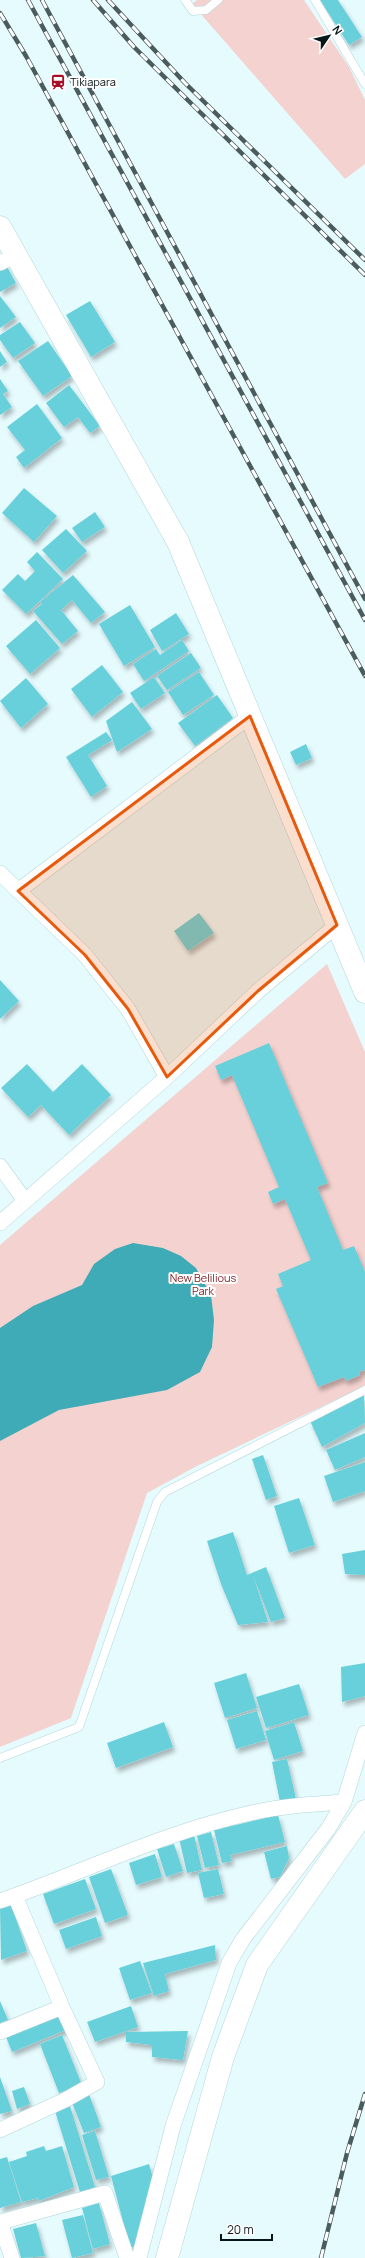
<svg xmlns="http://www.w3.org/2000/svg" width="365" height="2258" font-family="Manrope,sans-serif">
<style>
.green{fill:#f4d2d0}
.water{fill:#3fabb6}
.building{fill:#67d0da;filter:url(#shadow)}
.lines{fill:none;stroke-linecap:round;stroke-linejoin:round}
.service-casing{stroke:#b2d6d9;stroke-width:9}
.minor-casing{stroke:#b2d6d9;stroke-width:16}
.primary-casing{stroke:#b2d6d9;stroke-width:23}
.service{stroke:#fff;stroke-width:8}
.minor{stroke:#fff;stroke-width:15}
.primary{stroke:#fff;stroke-width:22}
.rail-casing{stroke:#4c5c5e;stroke-width:4.5}
.rail{stroke:#fff;stroke-width:3;stroke-dasharray:9;stroke-linecap:butt}
.marked{fill:#e8590c;fill-opacity:0.2;stroke:#e8590c;stroke-width:3;stroke-linejoin:round}
.labels{text-anchor:middle;stroke-width:4;stroke-linejoin:round;paint-order:stroke}
.poi-label{font-size:11px;fill:#091618;stroke:#fff;text-anchor:start}
.park-label{font-size:11px;fill:#822429;stroke:#fff}
</style>
<defs>
<filter id="shadow"><feDropShadow dx="2.5" dy="4.5" stdDeviation="2" flood-color="#0004"/></filter>
</defs>
<rect width="100%" height="100%" fill="#e6fbfe"/>
<!-- green -->
<path class="green" d="M197,0H304L349,67L365,100V164L345,179L192,4Z
M327,964L365,1052V1386L197,1466L147,1493L71,1718L0,1747V1245Z"/>
<!-- water -->
<path class="water" d="M133,1243L163,1248L181,1256L196,1268L211,1295L214,1320L212,1347L200,1372L167,1390L59,1410L0,1441V1328L33,1306L82,1285L94,1264L115,1249Z"/>
<!-- building -->
<path class="building" d="M320,0H338L362,37L349,45Z
M5,263L16,283L0,292V266Z
M0,296L16,317L0,328Z
M90,301L115,342L91,357L66,315Z
M20,322L35,343L13,358L0,340V335Z
M48,341L72,376L43,396L18,361Z
M0,351L7,362L0,367Z
M0,379L8,391L3,394L12,407L0,415Z
M69,385L100,426L90,433L78,417L64,427L46,403Z
M37,404L62,438L24,468L16,457L25,450L7,427Z
M24,488L57,516L34,542L2,513Z
M95,512L105,527L82,542L72,528Z
M66,529L87,551L63,573L42,550Z
M37,552L63,579L26,614L2,590L18,574L25,581L35,571L27,562Z
M73,575L105,612L91,623L72,600L61,610L78,631L62,644L33,611L42,604L40,602Z
M130,605L155,647L124,666L99,624Z
M176,613L189,634L162,651L150,630Z
M36,620L60,648L30,674L6,646Z
M182,640L189,651L144,681L133,664L156,649L160,655Z
M191,653L201,668L167,690L157,676Z
M102,665L123,692L92,717L71,689Z
M199,672L214,695L183,715L168,692Z
M154,677L165,693L141,709L130,693Z
M26,678L48,704L21,728L0,701Z
M217,695L233,718L195,746L178,723Z
M132,702L152,729L117,752L106,721Z
M106,732L112,740L88,755L107,786L91,797L66,757Z
M306,744L312,758L296,765L290,752Z
M199,913L214,933L188,951L174,931Z
M0,980L19,1001L0,1019Z
M269,1043L328,1183L317,1187L343,1250L354,1246L365,1272V1370L359,1372L360,1375L346,1381L344,1377L318,1387L276,1289L283,1286L278,1274L311,1260L285,1199L273,1204L268,1192L279,1187L232,1075L221,1080L215,1066Z
M27,1064L53,1092L82,1064L111,1095L69,1135L41,1105L28,1117L1,1088Z
M364,1395L365,1423L322,1447L310,1421Z
M365,1433V1457L335,1470L326,1450Z
M263,1455L277,1496L266,1500L252,1459Z
M365,1462V1491L333,1502L324,1476Z
M299,1498L315,1545L289,1553L274,1506Z
M233,1532L247,1575L266,1567L285,1618L271,1622L253,1575L268,1622L238,1625L221,1584L207,1541Z
M365,1550V1575L345,1574L342,1554Z
M365,1663V1696L342,1702L341,1667Z
M246,1673L257,1708L225,1718L214,1683Z
M299,1684L309,1715L266,1728L256,1697Z
M257,1711L266,1740L236,1749L227,1720Z
M164,1722L173,1747L116,1768L107,1743Z
M294,1722L303,1751L274,1760L265,1731Z
M287,1759L296,1799L280,1802L272,1762Z
M278,1815L285,1842L230,1855L232,1861L222,1863L214,1830Z
M211,1832L219,1865L205,1868L197,1836Z
M194,1835L202,1870L187,1873L179,1838Z
M174,1844L183,1871L166,1877L157,1849Z
M287,1846L289,1858L280,1877L271,1879L264,1852Z
M155,1854L162,1877L136,1885L129,1863Z
M111,1869L128,1915L105,1923L89,1877Z
M218,1869L224,1894L204,1898L198,1873Z
M85,1879L96,1909L54,1924L43,1894Z
M7,1903L12,1907L27,1951L1,1960L0,1906Z
M96,1917L102,1936L66,1949L59,1930Z
M215,1945L216,1960L165,1974L169,1991L154,1996L143,1963Z
M140,1961L152,1993L130,2000L119,1968Z
M0,2001L8,2020L0,2023Z
M131,2006L138,2027L95,2042L87,2022Z
M60,2015L66,2030L12,2052L6,2037Z
M188,2031L183,2060L152,2057V2045L126,2042V2032Z
M62,2035L82,2085L59,2093L40,2044Z
M0,2077L12,2111L0,2114Z
M24,2087L30,2104L17,2109L12,2091Z
M89,2094L101,2127L84,2133L71,2100Z
M70,2106L95,2187L80,2192L55,2111Z
M95,2131L109,2177L96,2180L82,2135Z
M44,2146L46,2151L62,2146L74,2187L39,2201L38,2198L22,2202L9,2162L27,2156L26,2152Z
M7,2157L21,2202L0,2208V2159Z
M149,2164L153,2178L135,2246L130,2248L111,2176Z
M99,2203L110,2244L93,2249L82,2208Z
M83,2215L93,2253L72,2258L62,2220Z
M36,2223L45,2256L21,2258L13,2229Z"/>
<g class="lines">
<defs>
<path id="service" d="M185,0L193,11L206,10L218,0
M315,0L365,84
M0,1758L79,1727L157,1502L165,1492L365,1390"/>
<path id="minor" d="M0,263L16,255
M0,873L85,955L128,1009L167,1077
M18,891L250,716
M0,1166L25,1201
M0,1223L167,1077L258,991L337,925
M0,1901C84,1872 164,1832 251,1813C282,1806 313,1804 344,1802
M0,2032L62,2007
M0,2130L65,2100L97,2082L62,2007L15,1896
M0,2222L12,2258
M1,2222L105,2193L127,2258
M139,2258L173,2126L229,1963L243,1939L328,1829L344,1802L365,1733"/>
<path id="primary" d="M0,227L178,542L365,992
M167,2258L223,2057L257,1965L365,1811"/>
</defs>
<!-- service casing -->
<use href="#service" class="service-casing"/>
<!-- minor casing -->
<use href="#minor" class="minor-casing"/>
<!-- primary casing -->
<use href="#primary" class="primary-casing"/>
<!-- service -->
<use href="#service" class="service"/>
<!-- minor -->
<use href="#minor" class="minor"/>
<!-- primary -->
<use href="#primary" class="primary"/>
<defs>
<path id="rail" d="M28,0L365,620
M42,0L365,599
M93,0L134,47L365,275
M108,0L185,83L365,260
M0,13L26,56L365,676
M321,2258L347,2153L365,2094"/>
</defs>
<!-- rail casing -->
<use href="#rail" class="rail-casing"/>
<!-- rail -->
<use href="#rail" class="rail"/>
</g>
<!-- marked area -->
<path class="marked" d="M250,716L337,925L258,991L167,1077L128,1009L85,955L18,891Z"/>
<!-- icons -->
<defs>
<symbol id="station-bare" viewBox="-9 -9 18 18"><path d="M-3-6H3Q5-6 5-4V2Q5 4 3 4L4.5 6H3L1.5 4h-3L-3 6H-4.5L-3 4Q-5 4-5 2V-4Q-5-6-3-6ZM-3.5-4v3h7v-3ZM-3.5 1v1.5H-2V1ZM2 1v1.5H3.5V1Z" fill="#a70f28" stroke="#fff" stroke-width="2.5" paint-order="stroke"/></symbol>
</defs>
<g fill-rule="evenodd">
<use href="#station-bare" x="47" y="71" width="22" height="22"/>
</g>
<g class="labels">
<!-- poi labels -->
<g class="poi-label">
<text x="70" y="86">Tikiapara</text>
</g>
<!-- park labels -->
<g class="park-label">
<text x="203" y="1282">New Belilious<tspan x="203" dy="13">Park</tspan></text>
</g>
</g>
<!-- north arrow -->
<g transform="translate(329 36) rotate(55)" stroke="#ffffff" stroke-width="3" paint-order="stroke">
<path d="M0-3L7 15L0 10L-7 15Z" fill="#091618"/>
<text y="-6" font-size="11" font-weight="bold" text-anchor="middle" fill="#091618">N</text>
</g>
<!-- scale -->
<path d="M221 2234v6h51v-6" fill="none" stroke="#091618" stroke-width="2"/>
<text x="227" y="2234" font-size="12" fill="#091618" stroke="#ffffff" stroke-width="3" paint-order="stroke">20 m</text>
</svg>
